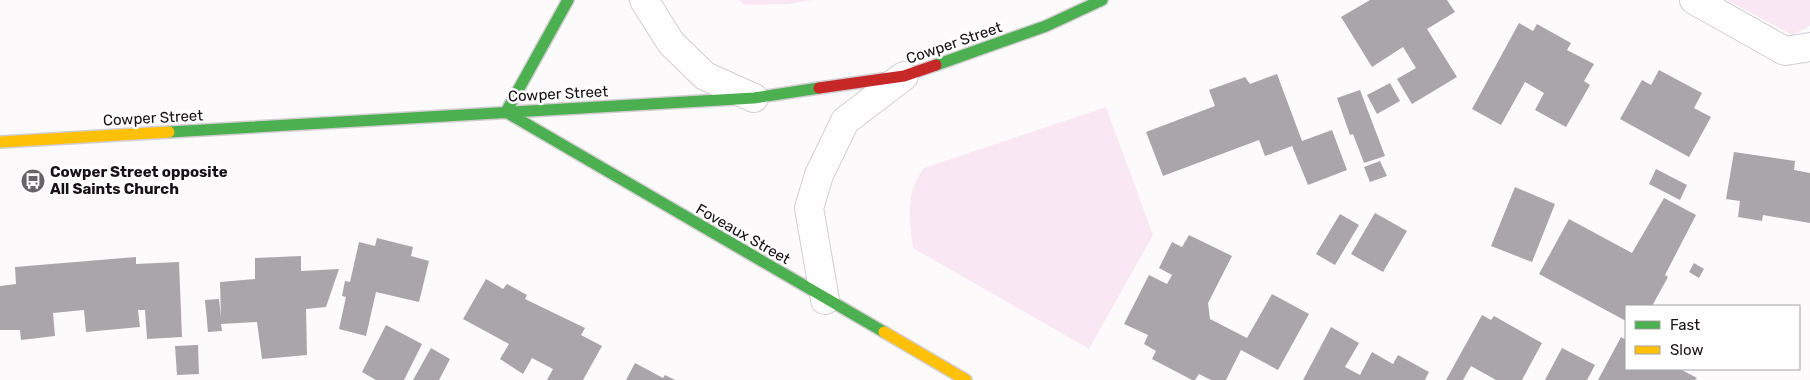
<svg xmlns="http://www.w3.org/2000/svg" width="1810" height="380" font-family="Rubik,sans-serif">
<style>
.green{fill:#f9e8f4}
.building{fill:#aaa5a8}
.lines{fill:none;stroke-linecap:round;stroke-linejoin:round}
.street-casing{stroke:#d2ced1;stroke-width:30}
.fast-casing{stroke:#d2ced1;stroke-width:14}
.slow-casing{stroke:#d2ced1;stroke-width:14}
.jam-casing{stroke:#d2ced1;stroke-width:14}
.street{stroke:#fffefe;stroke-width:28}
.fast{stroke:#4caf50;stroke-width:11}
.slow{stroke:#ffc107;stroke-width:11}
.jam{stroke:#c62828;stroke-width:11}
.labels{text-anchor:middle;stroke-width:5;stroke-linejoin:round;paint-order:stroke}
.street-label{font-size:15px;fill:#181116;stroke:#fff}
.poi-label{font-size:15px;font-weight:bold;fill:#181116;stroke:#fff;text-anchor:start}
</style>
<rect width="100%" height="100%" fill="#fcfafb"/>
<!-- green -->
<path class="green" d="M739,0H812L789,4L745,5Z
M1727,0H1810V26L1792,35Z
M1106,107L1153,235L1089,349L913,248C909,218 905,193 924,168Z"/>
<!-- building -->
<path class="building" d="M1370,0H1447L1455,12L1427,29L1457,77L1412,104L1397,79L1416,68L1403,47L1372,67L1341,17Z
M1519,23L1533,31L1537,24L1571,43L1567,50L1594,64L1584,81L1590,85L1566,127L1535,110L1544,93L1525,82L1501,125L1472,109Z
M1659,70L1702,93L1694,108L1711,117L1689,157L1620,119L1642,80L1651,85Z
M1277,74L1302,141L1332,130L1347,170L1308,185L1292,146L1265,156L1259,140L1163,176L1146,132L1215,106L1209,90L1245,77L1250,84Z
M1390,83L1400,101L1377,114L1367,95Z
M1360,90L1385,156L1364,163L1353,134L1350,135L1337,98Z
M1734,152L1795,161L1794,170L1810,173V223L1763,215L1762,221L1738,217L1740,201L1726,199Z
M1380,161L1387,176L1370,182L1364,167Z
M1656,169L1687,185L1680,200L1649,184Z
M1515,187L1555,204L1532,262L1491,246Z
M1664,198L1696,215L1665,275L1668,277L1652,306H1626V321L1539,274L1569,219L1632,253Z
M1375,213L1407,231L1383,272L1351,254Z
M1340,214L1359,225L1335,265L1316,254Z
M1189,235L1232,256L1208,303L1210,319L1247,338L1272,294L1309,314L1278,370L1241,350L1226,380H1211L1199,374L1195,380H1192L1152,359L1156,351L1144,344L1148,335L1124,324L1149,275L1167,284L1172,275L1159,268L1172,242L1182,247Z
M377,238L413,247L411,256L429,261L419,302L376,292L366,336L339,329L346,297L342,296L345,281L350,282L359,242L375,246Z
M301,256V271L339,269L326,307L306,309L307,355L262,359L257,322L221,324L222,331L208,332L205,300L219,299L221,317L220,282L255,279V258Z
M136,257V264L179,262L182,337L147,339L145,310H138L140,327L86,332L84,310L53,313L55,336L21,340L20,330H0V286L16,284L15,267Z
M1694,263L1704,269L1699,278L1689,272Z
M486,279L503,289L507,284L527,295L525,299L585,328L581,335L602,346L583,380H547L553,369L532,358L523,374L500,359L509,344L463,319Z
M1482,315L1491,320L1494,316L1542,343L1522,380H1496L1471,366L1463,380H1446Z
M386,325L422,344L404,380H376L362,372Z
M1331,327L1359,343L1345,367L1360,375L1372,352L1393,364L1398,355L1429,372L1425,380H1303Z
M1621,337L1626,340V369H1680L1697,378L1695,380H1598Z
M198,345L199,374L177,375L175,346Z
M431,348L450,359L439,380H413Z
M1562,348L1595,365L1587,380H1545Z
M635,363L663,378L665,375L675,380H626Z"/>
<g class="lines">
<defs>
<path id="street" d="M644,0L671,43L705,76L754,98
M1694,0L1785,51L1810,47
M825,300L809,208L819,175L845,121L904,76"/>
<path id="fast" d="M568,0L506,112L884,332
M936,65L1046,26L1102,0
M169,132L754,98L819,88"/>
<path id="slow" d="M0,142L169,132
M884,332L966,380"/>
<path id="jam" d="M819,88L904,76L936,65"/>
</defs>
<!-- street casing -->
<use href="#street" class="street-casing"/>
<!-- fast casing -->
<use href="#fast" class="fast-casing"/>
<!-- slow casing -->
<use href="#slow" class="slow-casing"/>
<!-- jam casing -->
<use href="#jam" class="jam-casing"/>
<!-- street -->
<use href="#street" class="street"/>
<!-- fast -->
<use href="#fast" class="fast"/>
<!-- slow -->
<use href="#slow" class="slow"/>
<!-- jam -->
<use href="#jam" class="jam"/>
</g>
<!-- icons -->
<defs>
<symbol id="bus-disc" viewBox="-11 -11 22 22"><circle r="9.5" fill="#686366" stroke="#fff"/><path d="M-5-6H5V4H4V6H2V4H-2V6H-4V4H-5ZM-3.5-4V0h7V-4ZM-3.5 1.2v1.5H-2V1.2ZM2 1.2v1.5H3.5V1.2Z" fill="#fff"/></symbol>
</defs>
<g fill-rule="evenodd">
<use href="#bus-disc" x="19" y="167" width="28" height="28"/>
</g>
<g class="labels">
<!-- street labels -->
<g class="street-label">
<text transform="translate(954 43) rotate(-19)" y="5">Cowper Street</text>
<text transform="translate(558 94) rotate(-3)" y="5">Cowper Street</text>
<text transform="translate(153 118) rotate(-3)" y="5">Cowper Street</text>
<text transform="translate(743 234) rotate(30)" y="5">Foveaux Street</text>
</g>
<!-- poi labels -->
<g class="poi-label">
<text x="50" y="177">Cowper Street opposite<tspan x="50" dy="17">All Saints Church</tspan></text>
</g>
</g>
<!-- legend -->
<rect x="1625" y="305" width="175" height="65" fill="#ffffff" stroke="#a3a0a2"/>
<rect x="1635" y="321" width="25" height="8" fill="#4caf50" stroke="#a3a0a2"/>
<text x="1670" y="330" font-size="15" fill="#181116">Fast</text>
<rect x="1635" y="346" width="25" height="8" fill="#ffc107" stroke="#a3a0a2"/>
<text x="1670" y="355" font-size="15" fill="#181116">Slow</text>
</svg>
